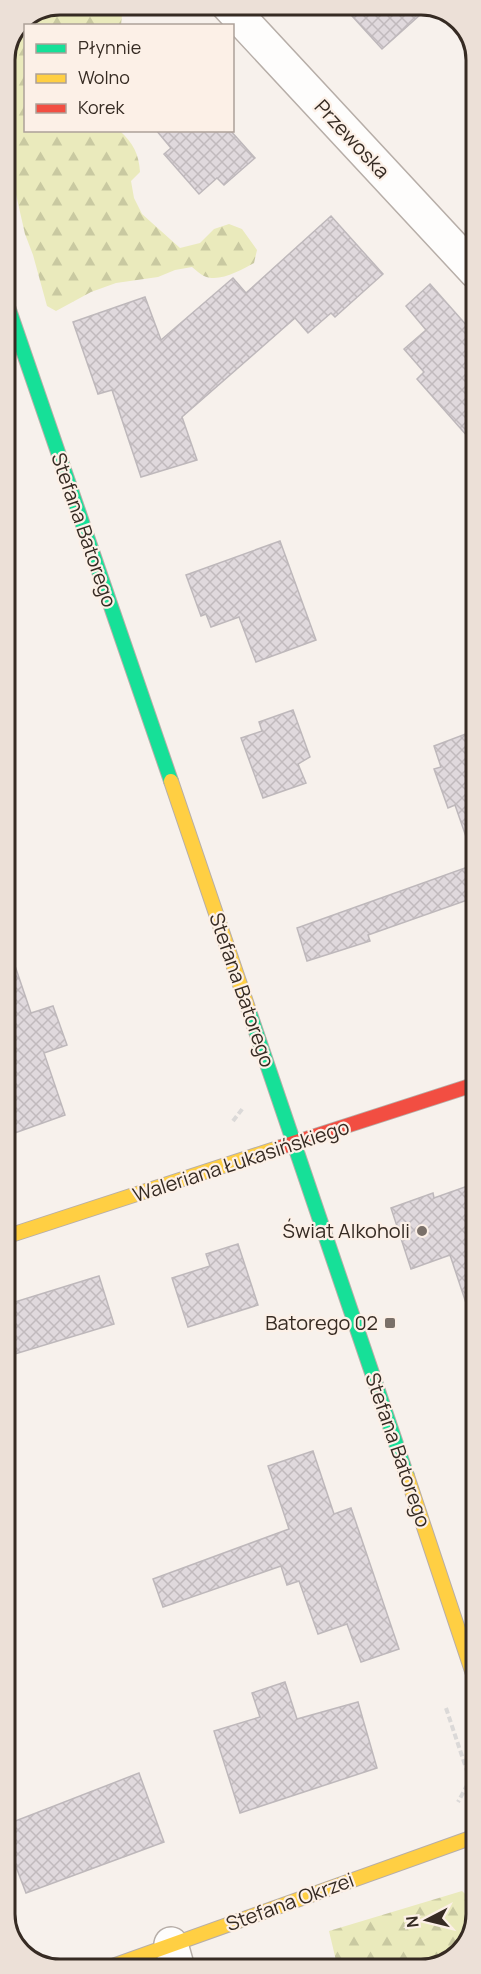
<svg xmlns="http://www.w3.org/2000/svg" width="481" height="1974" font-family="Manrope,sans-serif">
<style>
.forest{fill:url(#forest-firs)}
.building{fill:url(#building-cross-hatch);stroke:#beb8bb;stroke-width:1.5}
.lines{fill:none;stroke-linecap:round;stroke-linejoin:round}
.street-casing{stroke:#b7aea8;stroke-width:36}
.fast-casing{stroke:#b7aea8;stroke-width:16}
.slow-casing{stroke:#b7aea8;stroke-width:16}
.jam-casing{stroke:#b7aea8;stroke-width:16}
.path{stroke:#dbd9d8;stroke-width:4;stroke-dasharray:6 3;stroke-linecap:butt}
.street{stroke:#fefdfc;stroke-width:33}
.fast{stroke:#16e098;stroke-width:14}
.slow{stroke:#ffcf43;stroke-width:14}
.jam{stroke:#f24e42;stroke-width:14}
.poi-dot{fill:#7a7069;stroke:#fcf0e7;stroke-width:2}
.labels{text-anchor:middle;stroke-width:4.5;stroke-linejoin:round;paint-order:stroke}
.street-label{font-size:20px;fill:#362b23;stroke:#fcf0e7}
.poi-label{font-size:20px;fill:#362b23;stroke:#fcf0e7;text-anchor:end}
.rim{fill:none;stroke:#362b23;stroke-width:3}
</style>
<defs>
<pattern id="forest-firs" width="22" height="20" patternUnits="userSpaceOnUse" patternTransform="scale(1.5)"><rect width="22" height="20" fill="#eaeabc"/><path d="M5 1l3.5 6h-7zM16 11l3.5 6h-7z" fill="#c9c9a1"/></pattern>
<pattern id="building-cross-hatch" width="8" height="8" patternUnits="userSpaceOnUse" patternTransform="scale(1.5)"><rect width="8" height="8" fill="#e0d9dd"/><path d="M0 0l8 8M0 8l8-8" fill="none" stroke="#c1babd"/></pattern>
</defs>
<rect width="100%" height="100%" fill="#f7f1ec"/>
<!-- forest -->
<path class="forest" d="M60,5H123L121,25L26,26V130L120,131C133,143 139,154 140,172L131,181L134,198L142,214L180,248L200,243L214,229L229,224L242,229L257,250L254,263C241,270 219,283 204,276C200,274 196,270 192,267L175,270L158,277L116,283L91,292L56,311L47,306L33,255L25,234L15,190L5,168V60L21,21Z
M462,1891L476,1904V1914L463,1950L431,1968L338,1969L329,1931Z"/>
<!-- building -->
<path class="building" d="M342,5H428L430,6L382,49Z
M156,130H230L255,158L224,185L217,178L199,194L164,154L171,148Z
M331,216L383,274L335,317L331,313L308,333L295,318L182,417L197,460L141,477L112,390L98,394L73,322L145,297L161,340L233,278L246,293Z
M430,284L476,336V446L417,379L424,372L404,349L426,330L406,306Z
M280,541L316,640L256,662L239,617L211,627L206,614L201,616L186,575Z
M293,710L310,757L298,764L306,783L263,798L241,738L262,731L259,722Z
M476,730V850L471,851L455,805L448,808L434,769L441,767L434,746Z
M476,864V897L368,935L370,941L307,961L297,928Z
M11,954L31,1013L53,1006L67,1045L44,1053L65,1115L12,1134L5,1112V955Z
M476,1183V1314L470,1315L450,1255L411,1269L391,1208L433,1193L434,1198Z
M238,1244L258,1305L188,1327L172,1278L210,1266L206,1254Z
M99,1276L114,1324L5,1357V1305Z
M313,1451L334,1514L351,1508L399,1649L361,1662L347,1624L318,1634L299,1581L287,1585L281,1566L163,1607L153,1579L289,1529L268,1466Z
M285,1682L297,1719L358,1702L377,1768L240,1813L214,1731L260,1717L252,1693Z
M139,1773L164,1842L26,1893L5,1838V1825Z"/>
<g class="lines">
<defs>
<path id="street" d="M228,5L476,272
M171,1944L178,1969"/>
<path id="fast" d="M5,298L171,781
M249,1011L407,1476"/>
<path id="slow" d="M171,781L249,1011
M5,1237L281,1147
M407,1476L476,1683
M104,1969L476,1836"/>
<path id="jam" d="M281,1147L476,1084"/>
</defs>
<!-- street casing -->
<use href="#street" class="street-casing"/>
<!-- fast casing -->
<use href="#fast" class="fast-casing"/>
<!-- slow casing -->
<use href="#slow" class="slow-casing"/>
<!-- jam casing -->
<use href="#jam" class="jam-casing"/>
<!-- path -->
<path class="path" d="M233,1121L243,1108
M446,1708L470,1780L458,1802"/>
<!-- street -->
<use href="#street" class="street"/>
<!-- fast -->
<use href="#fast" class="fast"/>
<!-- slow -->
<use href="#slow" class="slow"/>
<!-- jam -->
<use href="#jam" class="jam"/>
</g>
<!-- markers -->
<g class="poi-dot">
<circle cx="422" cy="1231" r="6"/>
<rect x="384" y="1317" width="12" height="12" rx="3"/>
</g>
<g class="labels">
<!-- street labels -->
<g class="street-label">
<text transform="translate(352 139) rotate(47)" y="7">Przewoska</text>
<text transform="translate(84 530) rotate(71)" y="7">Stefana Batorego</text>
<text transform="translate(242 990) rotate(71)" y="7">Stefana Batorego</text>
<text transform="translate(241 1161) rotate(-18)" y="7">Waleriana Łukasińskiego</text>
<text transform="translate(398 1450) rotate(71)" y="7">Stefana Batorego</text>
<text transform="translate(290 1902) rotate(-20)" y="7">Stefana Okrzei</text>
</g>
<!-- poi labels -->
<g class="poi-label">
<text x="410" y="1238">Świat Alkoholi</text>
<text x="378" y="1330">Batorego 02</text>
</g>
</g>
<!-- crop -->
<path d="M0 0H481V1974H0ZM60 15H421A45 45 0 0 1 466 60V1914A45 45 0 0 1 421 1959H60A45 45 0 0 1 15 1914V60A45 45 0 0 1 60 15Z" fill="#ece0d7" fill-rule="evenodd"/>
<path class="rim" d="M60 15H421A45 45 0 0 1 466 60V1914A45 45 0 0 1 421 1959H60A45 45 0 0 1 15 1914V60A45 45 0 0 1 60 15Z"/>
<!-- legend -->
<rect x="24" y="24" width="210" height="108" fill="#fcf0e7" stroke="#ada199" stroke-width="1.5"/>
<rect x="36" y="44" width="30" height="9" fill="#16e098" stroke="#ada199" stroke-width="1.5"/>
<text x="78" y="54" font-size="18" fill="#362b23">Płynnie</text>
<rect x="36" y="74" width="30" height="9" fill="#ffcf43" stroke="#ada199" stroke-width="1.5"/>
<text x="78" y="84" font-size="18" fill="#362b23">Wolno</text>
<rect x="36" y="104" width="30" height="9" fill="#f24e42" stroke="#ada199" stroke-width="1.5"/>
<text x="78" y="114" font-size="18" fill="#362b23">Korek</text>
<!-- north arrow -->
<g transform="translate(427 1920) rotate(263)" stroke="#fcf0e7" stroke-width="4.5" paint-order="stroke">
<path d="M0-4.5L10 22L0 15L-10 22Z" fill="#362b23"/>
<text y="-9" font-size="16" font-weight="bold" text-anchor="middle" fill="#362b23">N</text>
</g>
</svg>
